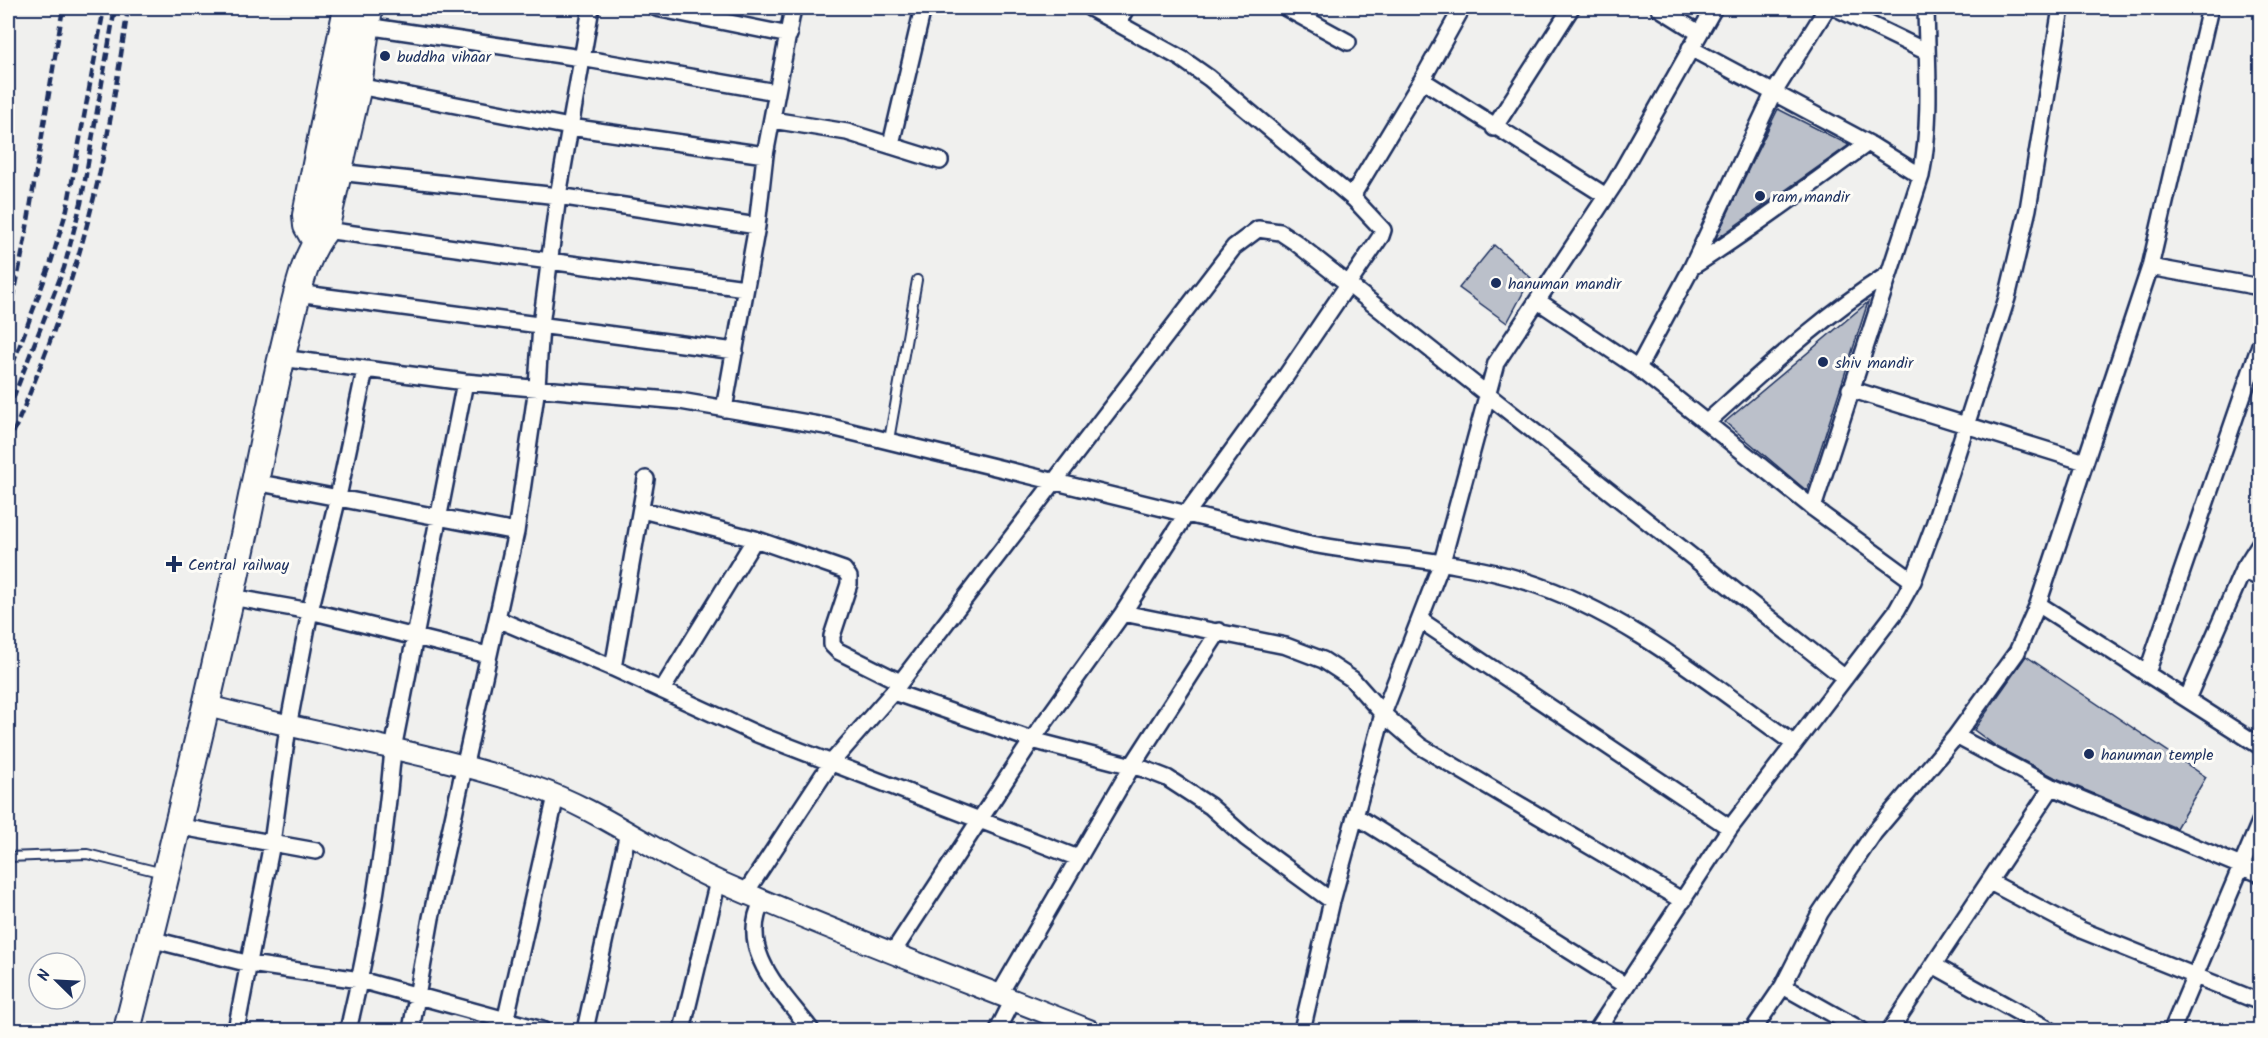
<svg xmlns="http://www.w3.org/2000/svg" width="2268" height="1038" font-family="Kalam,sans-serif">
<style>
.building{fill:#bbc0ca;stroke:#1b2f5e;stroke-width:1.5}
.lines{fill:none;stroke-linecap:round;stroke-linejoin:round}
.service-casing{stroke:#1b2f5e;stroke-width:12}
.minor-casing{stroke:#1b2f5e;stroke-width:20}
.tertiary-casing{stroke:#1b2f5e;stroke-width:24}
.trunk-casing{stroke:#1b2f5e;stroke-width:30}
.path{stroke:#1b2f5e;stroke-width:3;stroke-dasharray:1.5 4.5;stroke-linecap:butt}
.service{stroke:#fdfcf7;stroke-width:8}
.minor{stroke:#fdfcf7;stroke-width:15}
.tertiary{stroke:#fdfcf7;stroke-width:20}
.trunk{stroke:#fdfcf7;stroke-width:26}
.rail{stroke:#1b2f5e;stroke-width:4.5;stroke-dasharray:9 4.5;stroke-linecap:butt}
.poi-dot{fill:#1b2f5e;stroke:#fdfcf7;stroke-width:2}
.labels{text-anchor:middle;stroke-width:6;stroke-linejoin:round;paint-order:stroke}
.poi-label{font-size:16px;fill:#1b2f5e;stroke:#fdfcf7;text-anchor:start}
</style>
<rect width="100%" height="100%" fill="#f0f0ee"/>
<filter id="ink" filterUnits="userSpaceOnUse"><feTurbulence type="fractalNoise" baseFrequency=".0167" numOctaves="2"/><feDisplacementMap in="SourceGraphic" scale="12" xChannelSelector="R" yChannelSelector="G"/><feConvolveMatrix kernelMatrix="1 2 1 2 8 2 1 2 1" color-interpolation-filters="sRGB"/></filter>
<g filter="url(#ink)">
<!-- building -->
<path class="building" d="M1778,109L1849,145L1715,240L1751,164Z
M1494,245L1531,278L1507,323L1459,288Z
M1868,302L1841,386L1807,491L1725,422Z
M2026,656L2206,777L2176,828L2056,778L1997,747L1974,730Z"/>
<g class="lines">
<defs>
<path id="service" d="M889,440L917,280
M8,857L87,854L163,873"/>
<path id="minor" d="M656,8L789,35
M1090,8L1182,59L1209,78L1354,199
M1286,8L1348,42
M1659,8L1699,33
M1836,8L1927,52
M1118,23L1126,8
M366,26L581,58L776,92
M1690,48L1868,143L1921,176
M1422,80L1606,196
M358,86L570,127L765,155
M772,120L847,132L940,161
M1494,128L1571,8
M891,144L923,8
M338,172L558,196L757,226
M325,230L745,288
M1692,267C1752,229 1810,185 1868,143
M2150,267L2260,287
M297,293L735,351
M1538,301L1638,368L1813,508L1913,581
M281,358L465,382L680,401L831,427L1306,543C1379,557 1454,559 1525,581C1625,612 1709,683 1793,743
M1638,368L1692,267L1773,94L1827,8
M1850,389L2085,462
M724,409L757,226L765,155L793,8
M1707,422C1765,370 1821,317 1887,275
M255,482L516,532
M1813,508L1921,176C1932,120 1927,64 1926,8
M642,510L755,539L844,570L849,577V584L832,636V645L838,651L900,682
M2243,570L2260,578
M231,597L310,611L488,655
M2038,604L2260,746
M1123,613L1286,646L1323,660L1352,679L1383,714L1420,746L1683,901
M497,619L613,668L757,734L1078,858
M1420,620L1730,828
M613,668L646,479
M2147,673L2260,345
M662,690L755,539
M893,692L1032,740L1144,769L1167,778L1210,806L1246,838L1332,901
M2187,699L2243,570L2260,543
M1956,736L2052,787L2260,874
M1356,816L1626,986
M176,826L316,851
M1990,882L2081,930L2260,1002
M746,892L831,763L893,692L1234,247L1258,229L1280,232L1295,242L1845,678
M763,900C736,951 782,992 811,1030
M150,939L250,964L360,980L542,1030
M893,952L1032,740L1123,613L1187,513L1275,392L1381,236L1383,230L1354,199L1355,191L1422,80L1462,8
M1935,966L2050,1030
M1783,986L1861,1030
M999,995L1132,766L1219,631
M505,1022L556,796
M236,1030L272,843L288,727L310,611L338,497L365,370
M348,1030C370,939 385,843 393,749L465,382
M411,1030L431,918L516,532L537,387L541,325L558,196L591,8
M585,1030L628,832
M682,1030L718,881
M998,1030L1013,1000
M1302,1030L1332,901L1383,714L1442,562L1496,363L1615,183L1714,8
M1597,1030L1730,828L1897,610L1913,581L1934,525L2007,298L2028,209L2061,8
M1753,1030L1783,986L1820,913L1874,833L1956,736L2017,652L2038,604L2150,267L2210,8
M1890,1030L2052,787
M2172,1030L2260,822"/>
<path id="tertiary" d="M208,706C316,735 428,751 534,787C600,809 656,854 720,882C841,935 966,981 1089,1030"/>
<path id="trunk" d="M316,242L307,226L306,215L347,8
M127,1030C169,865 209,699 245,531C259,463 272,394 289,327C297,295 304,256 325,230L358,86L369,8"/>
</defs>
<!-- service casing -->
<use href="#service" class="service-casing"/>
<!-- minor casing -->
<use href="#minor" class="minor-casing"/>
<!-- tertiary casing -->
<use href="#tertiary" class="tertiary-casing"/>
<!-- trunk casing -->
<use href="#trunk" class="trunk-casing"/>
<!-- path -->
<path class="path" d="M156,8L189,13L190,8"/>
<!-- service -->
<use href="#service" class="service"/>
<!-- minor -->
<use href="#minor" class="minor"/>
<!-- tertiary -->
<use href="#tertiary" class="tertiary"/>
<!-- trunk -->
<use href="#trunk" class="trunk"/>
<!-- rail -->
<path class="rail" d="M8,326L25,239L63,8
M8,377L51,262L67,209L104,8
M8,411L64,268L81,203L115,8
M8,445C41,369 71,290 91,209C108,143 118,75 128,8"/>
</g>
</g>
<!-- markers -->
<g class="poi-dot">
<circle cx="385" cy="56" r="6"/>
<circle cx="1760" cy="196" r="6"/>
<circle cx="1496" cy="283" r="6"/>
<circle cx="1823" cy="362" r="6"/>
<path d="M171 555h6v6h6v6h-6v6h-6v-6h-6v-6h6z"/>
<circle cx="2089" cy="754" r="6"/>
</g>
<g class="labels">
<!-- poi labels -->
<g class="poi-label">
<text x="397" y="62">buddha vihaar</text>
<text x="1772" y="202">ram mandir</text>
<text x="1508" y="289">hanuman mandir</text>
<text x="1835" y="368">shiv mandir</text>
<text x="188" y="570">Central railway</text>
<text x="2101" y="760">hanuman temple</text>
</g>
</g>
<!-- margin -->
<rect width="2268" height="1038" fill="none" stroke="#fdfcf7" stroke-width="30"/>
<rect x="15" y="15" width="2238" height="1008" fill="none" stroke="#1b2f5e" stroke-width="2" filter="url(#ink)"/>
<!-- north arrow -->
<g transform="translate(57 981) rotate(294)"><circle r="28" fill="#fdfcf7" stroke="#a3aaba" stroke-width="1.5"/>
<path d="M0-4.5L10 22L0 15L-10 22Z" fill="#1b2f5e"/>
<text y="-9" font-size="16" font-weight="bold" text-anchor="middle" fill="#1b2f5e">N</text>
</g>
</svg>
